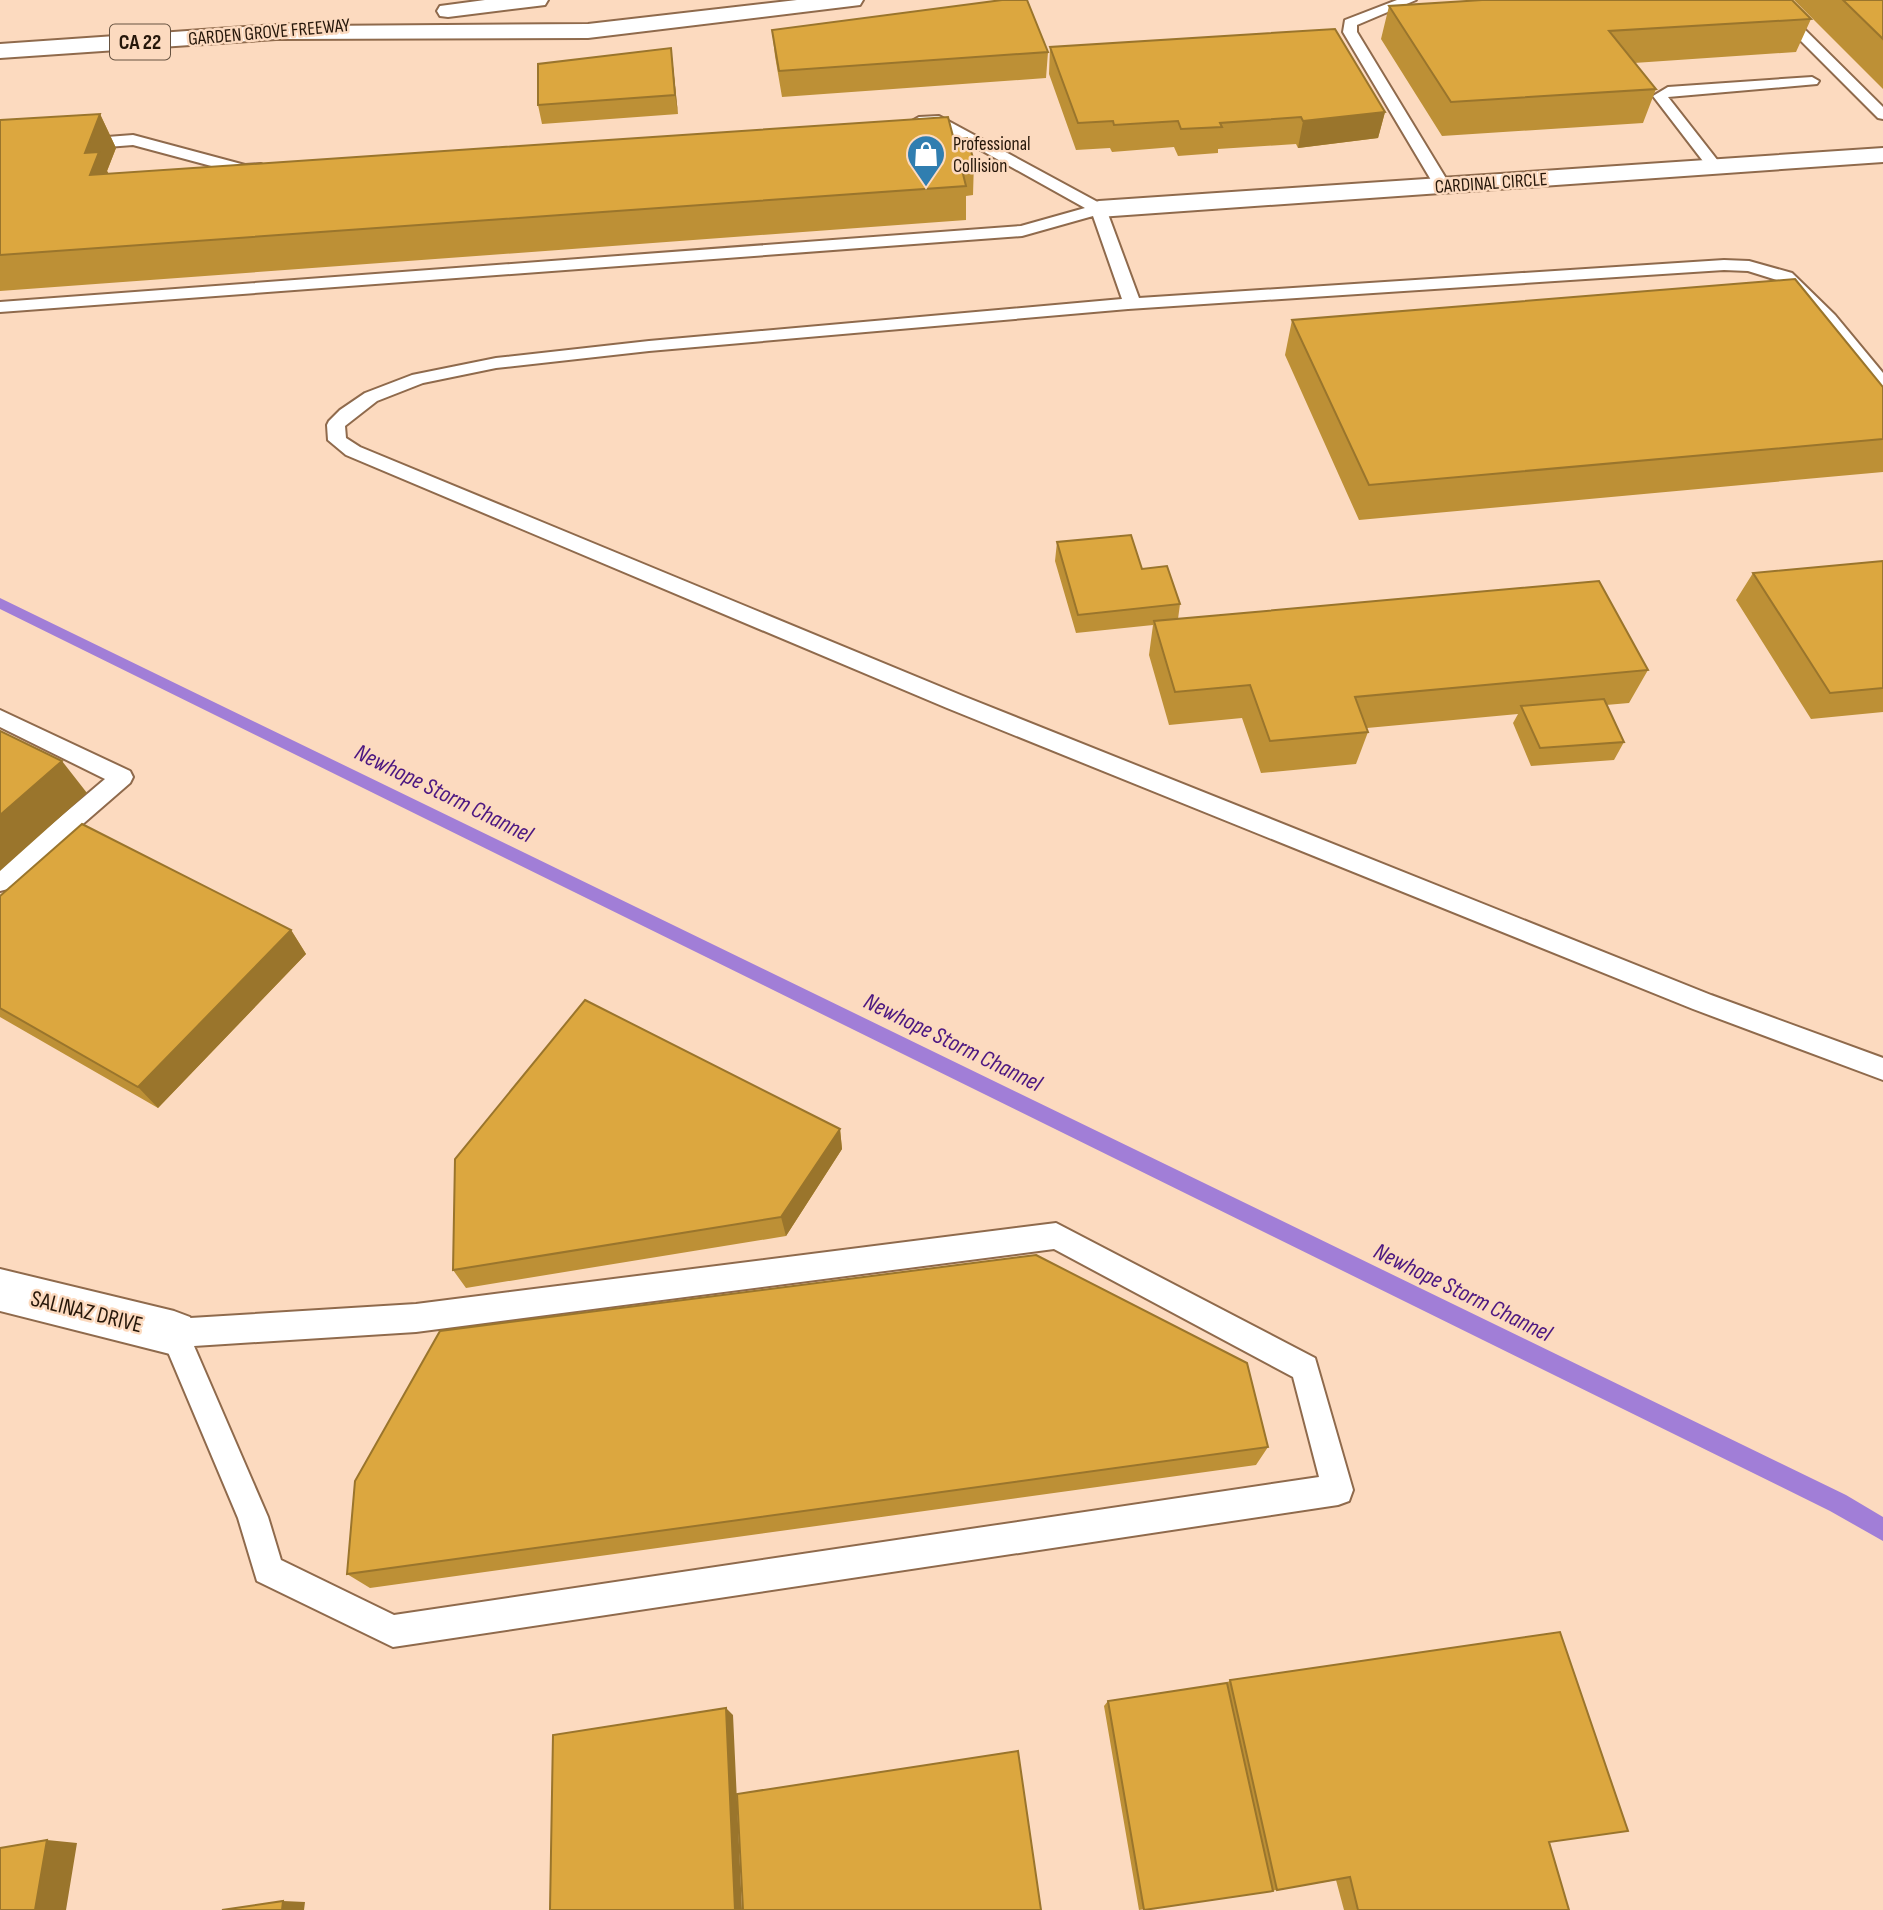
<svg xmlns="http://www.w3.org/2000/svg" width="1883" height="1910" font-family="'Sofia Sans Condensed',sans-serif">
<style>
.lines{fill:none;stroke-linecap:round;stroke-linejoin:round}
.stream{fill:#a17ed7;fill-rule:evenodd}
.lane-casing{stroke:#8f6a4c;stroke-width:4}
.street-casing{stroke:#8f6a4c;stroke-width:4}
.highway-casing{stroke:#8f6a4c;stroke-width:4}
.lane{fill:#fff;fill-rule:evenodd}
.street{fill:#fff;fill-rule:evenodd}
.highway{fill:#fff;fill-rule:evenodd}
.wall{fill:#bd9036}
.shaded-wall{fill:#9a752c}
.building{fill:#dca73f;stroke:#9a752c;stroke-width:2}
.labels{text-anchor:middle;stroke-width:5;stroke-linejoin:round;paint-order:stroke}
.far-street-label{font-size:19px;fill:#26170a;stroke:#fcdabf}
.far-poi-label{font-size:19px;fill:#26170a;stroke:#fcdabf;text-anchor:start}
.shield{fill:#fcdabf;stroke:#665240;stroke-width:2}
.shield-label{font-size:21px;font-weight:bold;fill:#26170a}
.street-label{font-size:23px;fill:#26170a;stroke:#fcdabf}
.water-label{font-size:24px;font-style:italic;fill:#4c1781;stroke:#fcdabf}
</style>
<rect width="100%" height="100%" fill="#fcdabf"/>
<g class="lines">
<!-- stream -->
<path class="stream" d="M0,598L1846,1495L1883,1517V1541L1830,1511L0,609Z"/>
<defs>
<path id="lane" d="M1397,0H1416L1357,25V32L1450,185L1448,188H1436L1434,185L1343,32L1345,20Z
M1760,0H1775L1883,107V119L1878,118Z
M1812,77L1819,81L1817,84L1668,97L1722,166L1714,171L1709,169L1653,96L1668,87Z
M939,116L1105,206L1139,298L1724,260L1749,261L1792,273L1835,315L1883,373V389L1877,388L1823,323L1780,281L1748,271L1724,270L1128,309L649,351L496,368L423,383L377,401L345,426L346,438L360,447L963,696L1711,995L1883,1058V1080L1693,1009L947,708L346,455L328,440L327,425L329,421L340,410L365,393L412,375L496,358L649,341L1122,299L1093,216L1022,236L0,312V302L1021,226L1085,208L936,125H919L912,121L919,117Z
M133,135L245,165L261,164L269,169L261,174L245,175L133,145L81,149L73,144L81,139Z
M0,710L130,771L133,777L130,783L8,889L0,891V868L105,779L0,727Z
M1056,1223L1315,1358L1353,1490L1349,1501L1338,1505L393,1647L257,1581L238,1518L160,1333L164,1323L174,1319L416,1304ZM1054,1249L1293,1377L1319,1477L394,1615L281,1560L268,1517L194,1346L416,1332Z"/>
<path id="street" d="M1883,148V162L1099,217L1090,214L1086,209L1090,204L1099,201Z
M0,1269L174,1311L190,1317L197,1333L190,1349L174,1355L0,1311Z"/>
<path id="highway" d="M485,0H548L545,5L537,6L448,17L440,16L437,11L440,6Z
M797,0H863L860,5L852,6L588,38L276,39L0,58V44L305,23L313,26L588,24Z"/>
</defs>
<!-- lane casing -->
<use href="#lane" class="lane-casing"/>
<!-- street casing -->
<use href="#street" class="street-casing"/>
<!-- highway casing -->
<use href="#highway" class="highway-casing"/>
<!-- lane -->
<use href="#lane" class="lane"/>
<!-- street -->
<use href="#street" class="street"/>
<!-- highway -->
<use href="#highway" class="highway"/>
</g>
<!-- wall -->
<path class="wall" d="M1794,0H1883V89Z
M1389,6L1811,19L1796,52L1634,63L1656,89L1643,123L1442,136L1381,39Z
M772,30L1048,52L1046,78L782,97L775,56Z
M1050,47L1385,112L1378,138L1298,148L1296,144L1218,149V153L1178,156L1174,147L1112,152L1110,148L1076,150L1049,74Z
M671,48L678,114L542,124L538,105Z
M100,114L116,148L107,171L109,174L954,140L974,161L973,195L966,196V220L0,291V120Z
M1292,320L1883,387V472L1359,520L1285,355Z
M1057,542L1142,569L1180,604L1178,619L1648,670L1629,703L1606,705L1624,742L1614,760L1531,766L1513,723L1518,714L1367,728L1368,732L1356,764L1261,773L1242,718L1169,725L1149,655L1153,625L1076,633L1055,561Z
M1883,561V712L1811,719L1736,600L1753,573Z
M0,896L291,930L306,954L158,1108L0,1017Z
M840,1129L842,1149L786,1236L466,1288L453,1270Z
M1268,1447L1256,1465L370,1588L347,1574Z
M1230,1680L1549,1842L1569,1910H1344L1336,1880L1277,1890L1139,1910L1104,1706L1108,1701L1227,1683Z"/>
<!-- shaded-wall -->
<path class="shaded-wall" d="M671,48L673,66L678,114L675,95Z
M1385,112L1378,138L1298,148L1303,121Z
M100,114L116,148L107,171L115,186L90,175L85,153Z
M62,761L87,793L0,871V815Z
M291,930L306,954L158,1108L138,1087Z
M840,1129L842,1149L786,1236L781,1217Z
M726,1708L733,1715L742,1910H735Z
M47,1840L77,1843L66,1910H35Z
M283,1901L305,1902L304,1910H282Z"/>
<!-- building -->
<path class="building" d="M1002,0H1027L1048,52L779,71L772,30Z
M1482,0H1792L1811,19L1609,31L1656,89L1451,102L1389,6Z
M1843,0H1883V39Z
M1335,29L1385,112L1303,121L1301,117L1220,123L1222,127L1181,129L1178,121L1114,125L1113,121L1078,123L1050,47Z
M671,48L675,95L538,105V64Z
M100,114L85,153L99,152L90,175L948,117L954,140L967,138L974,161L960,162L966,186L0,255V120Z
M1795,279L1883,387V439L1369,485L1292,320Z
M1131,535L1142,569L1167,566L1180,604L1078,615L1057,542Z
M1883,561V688L1830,693L1753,573Z
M1599,581L1648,670L1355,697L1368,732L1270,741L1250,685L1175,692L1154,621Z
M1604,699L1624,742L1540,748L1521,706Z
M0,731L62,761L0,815Z
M82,824L291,930L138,1087L0,1008V896Z
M585,1000L840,1129L781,1217L453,1270L455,1159Z
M1036,1255L1247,1363L1268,1447L347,1574L355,1481L440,1331Z
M1560,1632L1628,1831L1549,1842L1569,1910H1358L1350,1877L1277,1890L1230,1680Z
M1227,1683L1273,1891L1144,1910L1108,1701Z
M726,1708L735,1910H550L553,1735Z
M1018,1751L1041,1910H743L737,1794Z
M47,1840L35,1910H0V1848Z
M283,1901L282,1910H222Z"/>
<!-- icons -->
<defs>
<symbol id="shop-pin" viewBox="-11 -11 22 30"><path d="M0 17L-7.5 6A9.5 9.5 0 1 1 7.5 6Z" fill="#307eb0" stroke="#fcdabf"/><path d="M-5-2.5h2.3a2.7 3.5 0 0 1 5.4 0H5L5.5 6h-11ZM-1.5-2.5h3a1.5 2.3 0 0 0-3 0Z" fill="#fff"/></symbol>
</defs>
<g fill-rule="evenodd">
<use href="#shop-pin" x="904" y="132" width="44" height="60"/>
</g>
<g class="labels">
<!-- far-street labels -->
<g class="far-street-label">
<text transform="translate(269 31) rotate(-5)" y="7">GARDEN GROVE FREEWAY</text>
<text transform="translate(1491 182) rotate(-4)" y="7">CARDINAL CIRCLE</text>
</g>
<!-- far-poi labels -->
<g class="far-poi-label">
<text x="953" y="150">Professional<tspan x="953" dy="22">Collision</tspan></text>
</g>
<!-- shield labels -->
<rect class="shield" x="110" y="24.5" width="60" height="35" rx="5"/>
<g class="shield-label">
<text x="140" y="49">CA 22</text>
</g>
<!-- street labels -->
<g class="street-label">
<text transform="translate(87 1311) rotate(14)" y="8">SALINAZ DRIVE</text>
</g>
<!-- water labels -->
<g class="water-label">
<text transform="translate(444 793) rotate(26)" y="8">Newhope Storm Channel</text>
<text transform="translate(953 1042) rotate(26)" y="8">Newhope Storm Channel</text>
<text transform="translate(1463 1292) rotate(26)" y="8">Newhope Storm Channel</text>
</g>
</g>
</svg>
